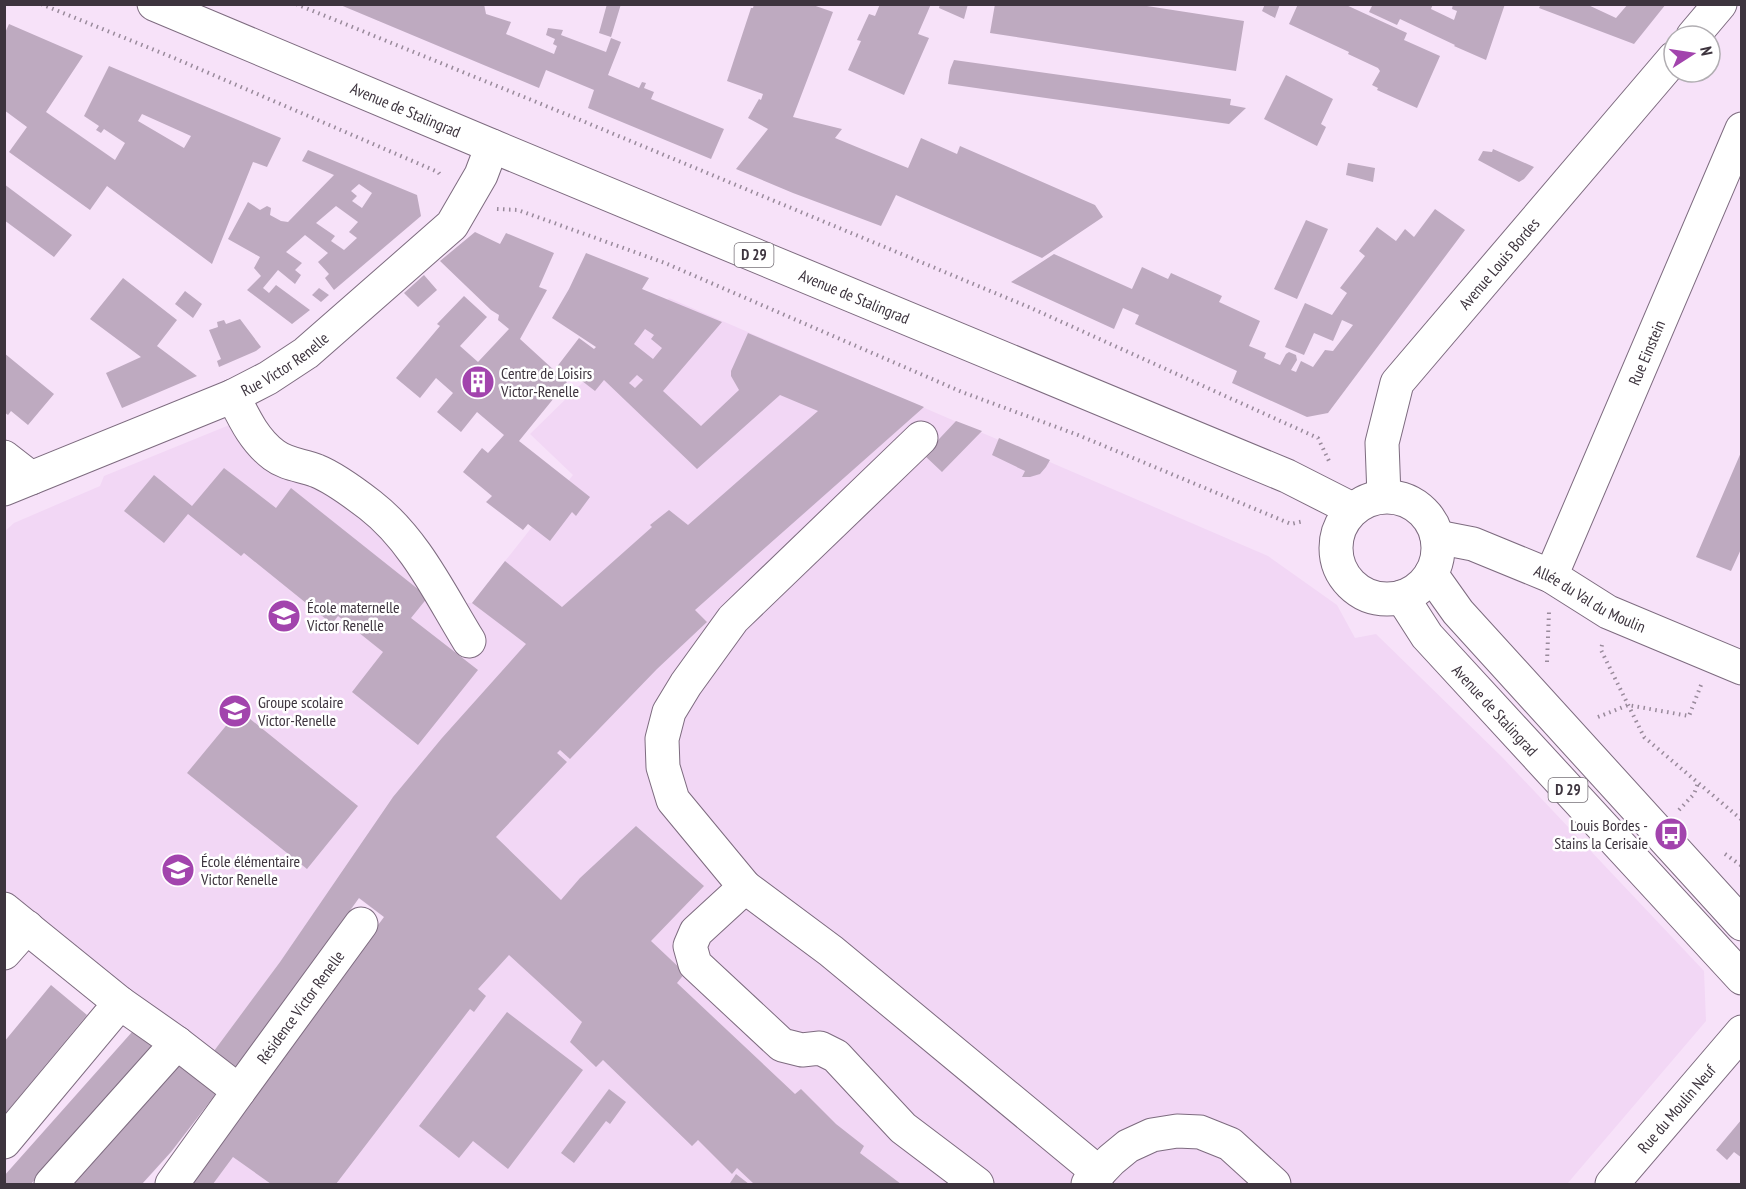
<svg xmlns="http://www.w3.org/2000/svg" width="1746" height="1189" font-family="'PT Sans Narrow',sans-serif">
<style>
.built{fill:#f2d7f5}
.building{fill:#beaac0;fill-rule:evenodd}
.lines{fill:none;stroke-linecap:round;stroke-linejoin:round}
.minor-casing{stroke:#7d6b7f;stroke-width:35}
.major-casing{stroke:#7d6b7f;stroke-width:35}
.path{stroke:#998a9b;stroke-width:4;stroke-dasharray:1.5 4.5;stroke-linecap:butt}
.minor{stroke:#fff;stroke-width:33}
.major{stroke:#fff;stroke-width:33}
.labels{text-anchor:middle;stroke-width:5;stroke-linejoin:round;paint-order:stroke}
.shield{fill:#fff;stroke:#777178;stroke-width:1.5}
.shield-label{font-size:15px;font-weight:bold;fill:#3d343e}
.street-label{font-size:16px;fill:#3d343e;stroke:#fff}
.poi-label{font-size:16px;fill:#3d343e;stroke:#fff;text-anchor:start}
</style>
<rect width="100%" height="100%" fill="#f7e2f9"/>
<!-- built -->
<path class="built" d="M669,298L1268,556L1337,605L1355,638L1376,634L1502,757L1704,971L1706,1021L1567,1184H213L402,931L336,881L280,962L211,1055L5,890L4,532L14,523L100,486L104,476L254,415L267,438L323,464L456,603H472L573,475L530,434Z"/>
<!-- building -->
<path class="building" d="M338,4H484L486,14L511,22L506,34L554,54L557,46L553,44L555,39L546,35L548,28L563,30L561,35L606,52L611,38L621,42L608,75L639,88L642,82L646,83L644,88L654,92L651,99L724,129L711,159L588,108L594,90L546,70L539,88Z
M607,4H621L611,37L599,33Z
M754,4H810L833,12L793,117L842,129L835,138L908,168L921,138L957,154L960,146L1095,205L1103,217L1042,258L896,195L881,226L793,193L736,169L768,129L748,118L759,99L761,100L763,94L727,81L751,8H753Z
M880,4H931L918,34L929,38L904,95L848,70L861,41L857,40L869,14L875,16Z
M940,4H968L964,19L939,8Z
M995,4H1134L1244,21L1236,71L990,33Z
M1265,4H1280L1275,18L1262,11Z
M1298,4H1344L1407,33L1404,40L1440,56L1417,108L1377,90L1378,88L1372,85L1380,71L1378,68L1348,54L1349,52L1289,24Z
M1373,4H1433L1431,9L1454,20L1457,11L1452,9L1453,4H1505L1486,60L1454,46L1455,45L1400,19L1397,25L1369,12Z
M1541,4H1586L1616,18L1628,4H1666L1634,44L1539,8Z
M9,24L83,56L46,112L115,160L125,143L104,129L101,133L96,130L99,126L84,116L109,66L281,138L267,167L253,162L212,264L107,186L90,210L9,152L27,127L4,110V35ZM142,114L191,136L184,148L138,121Z
M954,60L1231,99L1230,105L1246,108L1229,124L948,84L950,70Z
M1286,75L1333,99L1321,124L1326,127L1317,146L1264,119Z
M1493,149L1534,167L1524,179L1519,182L1478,160L1483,151L1492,152Z
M308,150L417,195L421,216L334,290L325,278L329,274L318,262L328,253L305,235L286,252L302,263L295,270L301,275L295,284L278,270L263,288L269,293L276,285L310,310L292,324L247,290L261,276L254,268L260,257L228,239L248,202L260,210L267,206L271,208L270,215L281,221L288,222L334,175L302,161ZM359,184L372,193L362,208L352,201L357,196L351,191ZM336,206L358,222L349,232L357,238L344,250L331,241L335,236L316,223Z
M1348,163L1375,168L1373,182L1346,175Z
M4,184L72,235L54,257L4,220Z
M1435,209L1465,230L1328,413L1307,417L1232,383L1237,371L1135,324L1139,315L1123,308L1114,329L1011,282L1054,254L1132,289L1142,267L1168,279L1171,273L1222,296L1219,302L1260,321L1249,346L1266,353L1264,358L1280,365L1286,354L1289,352L1296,355L1297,360L1291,370L1296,372L1301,361L1313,367L1325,350L1333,351L1353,325L1342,320L1333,341L1314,333L1304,355L1285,347L1305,303L1332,315L1347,293L1340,288L1365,256L1359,251L1377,227L1396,241L1405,229L1414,237Z
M1306,220L1328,229L1297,299L1274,289Z
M475,232L500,244L506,233L554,253L539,287L547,290L520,339L567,382L519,441L590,497L576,516L572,512L550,541L528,524L523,530L486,502L492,496L463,472L482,448L488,453L504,435L477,412L461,432L437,412L453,393L436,378L420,398L396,378L440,326L437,324L464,296L487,317L460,346L478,362L509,329L498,320L499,315L491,310L440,261Z
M586,253L649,278L642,289L722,322L663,391L701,426L739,390L731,376V371L748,333L924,407L695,610L707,622L657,669L570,759L560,750L557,753L567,762L496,837L561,900L580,878L636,826L704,886L651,941L685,973L677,983L795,1094L801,1089L836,1124L864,1146L860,1153L901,1184H754L737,1168L732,1174L698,1140L692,1146L603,1060L596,1067L570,1042L582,1022L509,955L478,989L486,996L474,1012L470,1009L336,1184H271L233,1157L213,1184H185L384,917L359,898L235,1071L211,1055L280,962L393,797L442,738L526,644L472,603L505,561L562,607L652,527L650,525L669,510L688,525L818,411L780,395L697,469L604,380L595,391L573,374L570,379L556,368L579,338L594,349L596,347L552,318L569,289ZM645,329L654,335L651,339L662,348L653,359L634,344ZM637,375L643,380L635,388L629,383Z
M424,275L437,290L418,307L404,293Z
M123,278L177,320L157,346L197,376L122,408L106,373L141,357L90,319Z
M319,288L329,295L321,302L312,295Z
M185,291L202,304L193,318L175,304Z
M240,319L261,347L256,351L219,367L217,361L221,359L209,330L218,327L217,322L224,320L226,324Z
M4,353L54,394L28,425L11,411L8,415L4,412Z
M956,421L982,431L942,472L924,455Z
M999,438L1050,460L1046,467L1040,474L1030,477H1022L1025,471L992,455Z
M1742,450V547L1731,571L1696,557Z
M224,468L276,508L291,488L428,597L411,618L478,670L418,745L352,692L383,652L338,616L332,624L244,553L241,556L188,514L164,543L124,511L154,475L192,506Z
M239,710L358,806L307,869L187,773Z
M51,985L87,1015L4,1115V1042Z
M507,1012L583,1070L508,1169L473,1141L459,1158L419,1126Z
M140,1023L159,1040L31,1184H4V1176Z
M178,1058L218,1091L171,1152L142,1184H67Z
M609,1089L626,1102L610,1124L606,1121L574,1163L561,1153Z
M1742,1119V1158L1734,1152L1727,1160L1716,1150Z
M736,1174L749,1184H732L730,1183Z"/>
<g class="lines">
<defs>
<g id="minor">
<path d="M1693,36L1720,4"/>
<path d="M233,396C244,418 254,440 274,455C287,465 303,465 317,471C332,477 357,495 370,505C415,540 440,594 469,641"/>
<path d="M921,438L733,619L686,684L669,712L662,739L663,767L673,800L745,887L696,932L690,946L695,964L782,1045L802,1050L820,1048L836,1056L903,1128L977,1184"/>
<path d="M4,457L31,478"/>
<path id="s1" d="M4,489L233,396L268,378L306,353L452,225L481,175L492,146"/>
<path id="s2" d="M1384,496L1382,443L1397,383L1674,58"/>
<path id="s3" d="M1437,537L1473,544L1551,576L1608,612L1742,668"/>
<path id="s4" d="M1551,576L1742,129"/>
<path d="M745,887L831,951L1099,1173"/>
<path d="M4,909L120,1003L4,1142"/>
<path d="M4,953L27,927"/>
<path id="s5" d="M239,1091L361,924"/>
<path d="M51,1184L177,1043L120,1003"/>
<path d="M172,1184L239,1091L177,1043"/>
<path d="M1088,1184L1111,1160L1128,1146L1152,1135L1177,1131L1200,1132L1230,1144L1274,1184"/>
<path id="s6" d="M1612,1184L1742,1032"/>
</g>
<g id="major">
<path id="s7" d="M154,4L492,146L1287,476L1352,509"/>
<circle cx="1387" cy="548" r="51"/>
<path d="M1431,574L1458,612L1742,924"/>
<path id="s8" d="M1402,597L1427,636L1742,978"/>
</g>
</defs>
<!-- minor casing -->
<use href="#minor" class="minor-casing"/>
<!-- major casing -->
<use href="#major" class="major-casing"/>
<!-- path -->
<path class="path" d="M41,4L174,58L438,172L442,177
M296,4L573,117L1031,308L1318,438L1329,461
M497,209L518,210L665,263L962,392L1078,435L1291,524L1304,521
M1602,645L1601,650L1644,737L1742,820
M1547,662L1549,612
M1598,717L1628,705L1689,716L1701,685
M1679,810L1694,794L1698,783
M1725,854L1742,866"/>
<!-- minor -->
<use href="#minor" class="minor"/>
<!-- major -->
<use href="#major" class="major"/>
</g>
<!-- icons -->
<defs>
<symbol id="building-disc" viewBox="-11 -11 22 22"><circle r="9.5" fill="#a244ad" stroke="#fff"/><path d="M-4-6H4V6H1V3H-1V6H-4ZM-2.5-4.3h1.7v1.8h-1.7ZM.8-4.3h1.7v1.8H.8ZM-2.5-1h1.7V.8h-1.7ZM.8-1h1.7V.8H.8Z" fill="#fff"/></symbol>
<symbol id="school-disc" viewBox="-11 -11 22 22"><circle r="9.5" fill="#a244ad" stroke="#fff"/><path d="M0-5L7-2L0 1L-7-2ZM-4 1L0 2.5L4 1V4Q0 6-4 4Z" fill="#fff"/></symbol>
<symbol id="bus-disc" viewBox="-11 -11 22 22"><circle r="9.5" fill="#a244ad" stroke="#fff"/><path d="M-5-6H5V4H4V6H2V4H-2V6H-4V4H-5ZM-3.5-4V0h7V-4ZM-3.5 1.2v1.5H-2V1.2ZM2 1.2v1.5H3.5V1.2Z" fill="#fff"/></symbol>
</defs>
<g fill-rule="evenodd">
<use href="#building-disc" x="459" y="363" width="38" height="38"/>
<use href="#school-disc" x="265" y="597" width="38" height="38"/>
<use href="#school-disc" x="216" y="692" width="38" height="38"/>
<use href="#bus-disc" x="1652" y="815" width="38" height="38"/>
<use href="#school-disc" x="159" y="851" width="38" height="38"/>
</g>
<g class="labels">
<!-- shield labels -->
<g class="shield">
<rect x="734.5" y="243" width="39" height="24" rx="4.5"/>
<rect x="1548.5" y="778" width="39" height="24" rx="4.5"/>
</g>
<g class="shield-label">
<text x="754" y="260">D 29</text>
<text x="1568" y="795">D 29</text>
</g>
<!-- street labels -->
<g class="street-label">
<text dy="6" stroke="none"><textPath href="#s7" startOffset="273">Avenue de Stalingrad</textPath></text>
<text dy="6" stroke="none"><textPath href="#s2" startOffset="272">Avenue Louis Bordes</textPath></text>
<text dy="6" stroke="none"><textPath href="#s7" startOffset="759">Avenue de Stalingrad</textPath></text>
<text dy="6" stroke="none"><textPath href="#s4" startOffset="243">Rue Einstein</textPath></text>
<text dy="6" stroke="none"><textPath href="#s1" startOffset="308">Rue Victor Renelle</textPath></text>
<text dy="6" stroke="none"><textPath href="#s3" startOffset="166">Allée du Val du Moulin</textPath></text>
<text dy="6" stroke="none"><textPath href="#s8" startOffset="147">Avenue de Stalingrad</textPath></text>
<text dy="6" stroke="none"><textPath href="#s5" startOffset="104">Résidence Victor Renelle</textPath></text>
<text dy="6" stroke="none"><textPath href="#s6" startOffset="99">Rue du Moulin Neuf</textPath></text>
</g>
<!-- poi labels -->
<g class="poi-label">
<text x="501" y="379">Centre de Loisirs<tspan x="501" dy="18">Victor-Renelle</tspan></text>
<text x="307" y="613">École maternelle<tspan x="307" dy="18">Victor Renelle</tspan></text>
<text x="258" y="708">Groupe scolaire<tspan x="258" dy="18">Victor-Renelle</tspan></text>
<text x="1648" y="831" text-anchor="end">Louis Bordes -<tspan x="1648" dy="18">Stains la Cerisaie</tspan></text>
<text x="201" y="867">École élémentaire<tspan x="201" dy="18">Victor Renelle</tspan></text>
</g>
</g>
<!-- border -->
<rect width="1746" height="1189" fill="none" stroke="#3d343e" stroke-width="12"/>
<!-- north arrow -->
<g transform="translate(1692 54) rotate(78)"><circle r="28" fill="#ffffff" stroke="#b1aeb2" stroke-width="1.5"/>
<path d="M0-4.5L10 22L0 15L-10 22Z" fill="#a244ad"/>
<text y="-9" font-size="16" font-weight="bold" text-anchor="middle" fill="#3d343e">N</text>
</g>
</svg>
